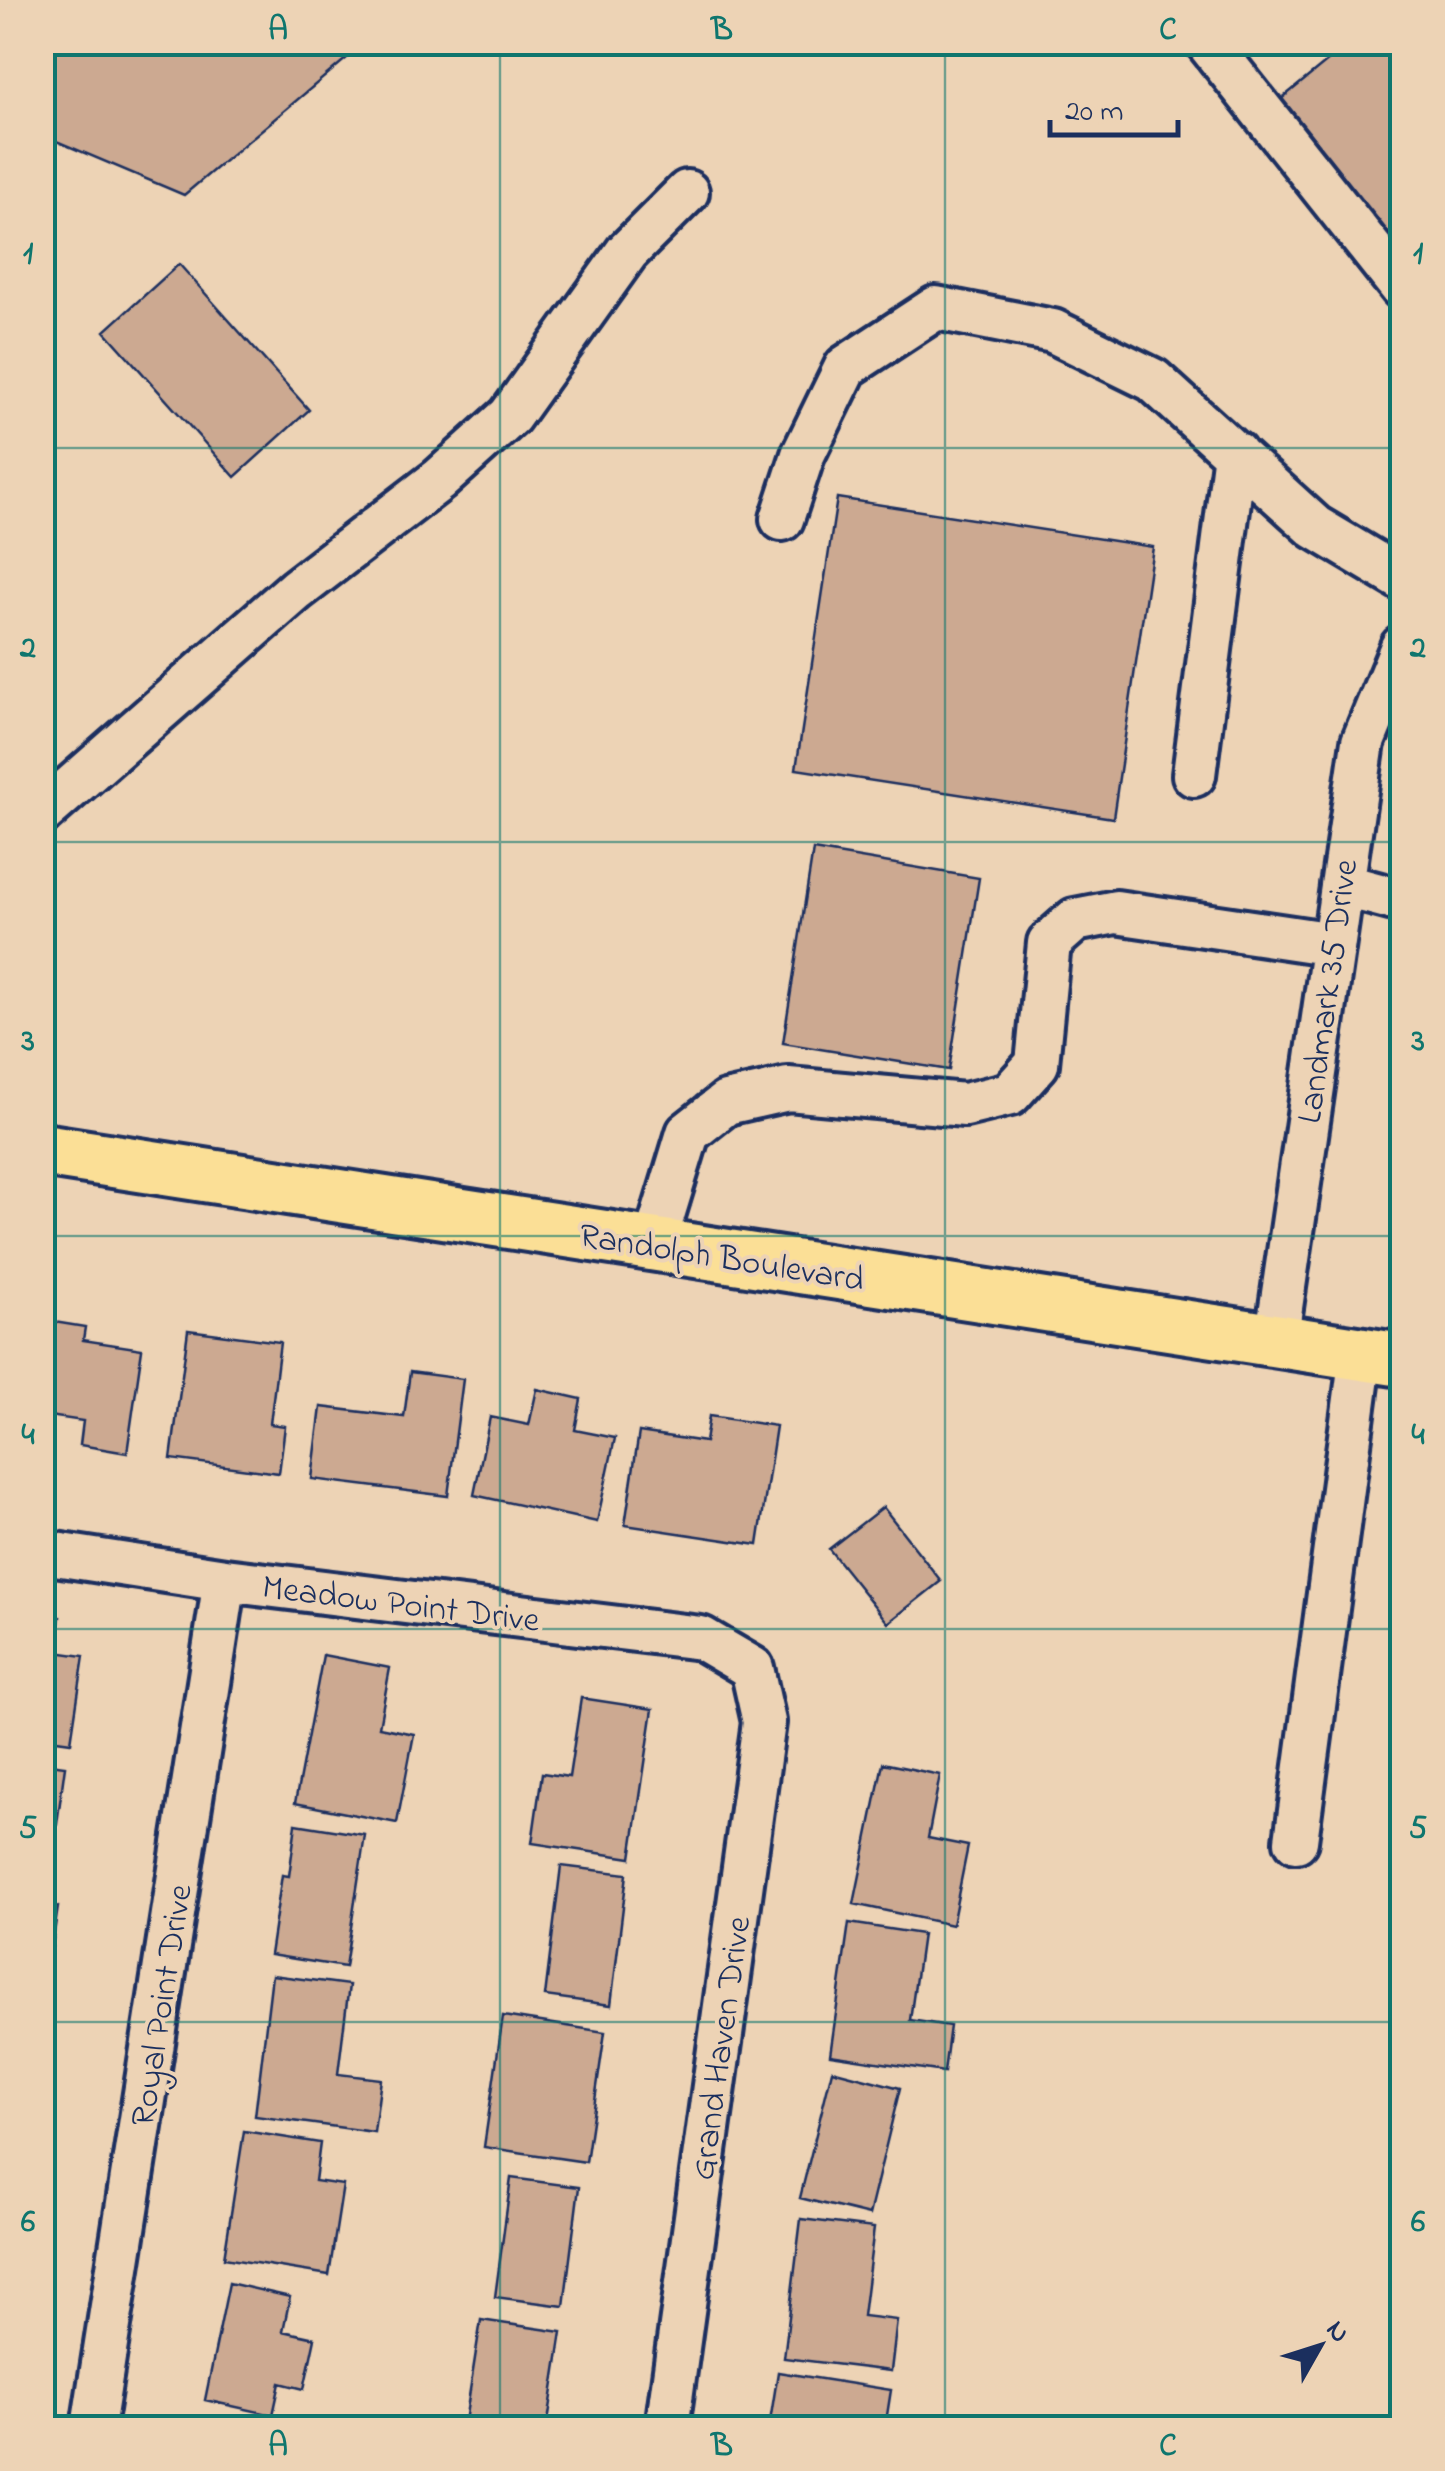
<svg xmlns="http://www.w3.org/2000/svg" width="1445" height="2471" font-family="'Indie Flower',sans-serif">
<style>
.building{fill:#cca991;stroke:#1b2f5e;stroke-width:2.5}
.lines{fill:none;stroke-linecap:round;stroke-linejoin:round}
.minor-casing{stroke:#1b2f5e;stroke-width:50}
.major-casing{stroke:#1b2f5e;stroke-width:60}
.minor{stroke:#edd3b5;stroke-width:42}
.major{stroke:#fbdf96;stroke-width:52}
.grid{fill:none;stroke:#0f766e;stroke-width:2.5;stroke-opacity:0.55}
.labels{text-anchor:middle;stroke-width:8;stroke-linejoin:round;paint-order:stroke}
.street-label{font-size:35px;fill:#1b2f5e;stroke:#edd3b5}
.neatline{fill:none;stroke:#0f766e;stroke-width:4}
.grid-label{font-size:32px;text-anchor:middle;font-weight:bold;fill:#0f766e}
</style>
<rect width="100%" height="100%" fill="#edd3b5"/>
<filter id="ink" filterUnits="userSpaceOnUse"><feTurbulence type="fractalNoise" baseFrequency=".01" numOctaves="2"/><feDisplacementMap in="SourceGraphic" scale="20" xChannelSelector="R" yChannelSelector="G"/><feConvolveMatrix kernelMatrix="1 2 1 2 8 2 1 2 1" color-interpolation-filters="sRGB"/></filter>
<g filter="url(#ink)">
<!-- building -->
<path class="building" d="M42,42H366L184,195L42,135Z
M1351,42H1402V250L1280,100Z
M179,264L309,410L235,477L105,331Z
M837,498L1153,547L1113,818L796,769Z
M813,850L979,878L949,1070L783,1043Z
M42,1320L85,1327L83,1340L142,1349L127,1453L80,1445L83,1421L42,1415Z
M188,1330L280,1342L270,1424L285,1426L279,1473L171,1459Z
M410,1372L463,1379L448,1496L312,1479L321,1407L404,1417Z
M537,1389L581,1399L575,1430L615,1438L597,1522L474,1495L490,1417L529,1425Z
M709,1416L776,1426L758,1545L625,1525L639,1432L705,1442Z
M883,1507L941,1581L888,1623L829,1549Z
M42,1615L60,1617L55,1652L84,1656L71,1742L42,1738Z
M323,1655L390,1668L379,1727L414,1734L397,1823L295,1803Z
M581,1698L653,1709L631,1858L532,1843L542,1773L569,1777Z
M42,1763L65,1766L49,1882L42,1881Z
M883,1763L940,1775L928,1838L968,1846L952,1925L854,1904Z
M296,1824L365,1835L345,1967L270,1955L282,1875L289,1876Z
M561,1866L627,1874L611,2005L545,1996Z
M42,1905L58,1907L42,2012Z
M849,1923L922,1934L910,2020L950,2026L944,2072L830,2055Z
M272,1975L349,1985L338,2074L381,2079L374,2132L255,2116Z
M503,2016L605,2032L586,2162L484,2147Z
M832,2070L900,2088L869,2215L800,2198Z
M244,2131L320,2143L315,2181L343,2185L329,2275L224,2258Z
M511,2178L579,2187L564,2306L495,2297Z
M801,2219L874,2228L863,2316L897,2320L891,2371L784,2358Z
M229,2283L290,2297L283,2331L315,2338L304,2389L280,2383L273,2415L205,2400Z
M481,2320L562,2332L547,2428H464Z
M778,2372L891,2390L885,2428H769Z"/>
<g class="lines">
<defs>
<path id="minor" d="M1207,42L1402,288
M782,519L803,455L846,367L936,308L1053,331L1153,380L1315,527L1402,579
M1194,775L1235,453
M42,813L296,590L439,480L510,416L627,252L687,192
M1342,885L1402,901
M654,1245L688,1133L726,1103L788,1089L965,1105L1010,1094L1037,1064L1049,943L1075,920L1116,912L1333,944
M1276,1342L1363,742L1402,647
M42,1552L225,1580L701,1638L752,1668L764,1722L667,2428
M1296,1841L1361,1354
M93,2428L225,1580"/>
<path id="major" d="M42,1150L1402,1360"/>
</defs>
<!-- minor casing -->
<use href="#minor" class="minor-casing"/>
<!-- major casing -->
<use href="#major" class="major-casing"/>
<!-- minor -->
<use href="#minor" class="minor"/>
<!-- major -->
<use href="#major" class="major"/>
</g>
</g>
<!-- grid -->
<path class="grid" d="M500,42V2428M945,42V2428M42,448H1402M42,842H1402M42,1236H1402M42,1629H1402M42,2022H1402"/>
<g class="labels">
<!-- street labels -->
<g class="street-label">
<text transform="translate(1326 991) rotate(-82)" y="12">Landmark 35 Drive</text>
<text transform="translate(722 1256) rotate(9)" y="12">Randolph Boulevard</text>
<text transform="translate(401 1602) rotate(7)" y="12">Meadow Point Drive</text>
<text transform="translate(160 2005) rotate(-81)" y="12">Royal Point Drive</text>
<text transform="translate(719 2048) rotate(-82)" y="12">Grand Haven Drive</text>
</g>
</g>
<!-- margin -->
<rect width="1445" height="2471" fill="none" stroke="#edd3b5" stroke-width="110"/>
<!-- north arrow -->
<g transform="translate(1320 2346) rotate(51)" stroke="#edd3b5" stroke-width="8" paint-order="stroke">
<path d="M0-8L18 38L0 25L-18 38Z" fill="#1b2f5e"/>
<text y="-15" font-size="28" font-weight="bold" text-anchor="middle" fill="#1b2f5e">N</text>
</g>
<!-- scale -->
<path d="M1050 120v15h128v-15" fill="none" stroke="#1b2f5e" stroke-width="5"/>
<text x="1065" y="120" font-size="30" fill="#1b2f5e" stroke="#edd3b5" stroke-width="8" paint-order="stroke">20 m</text>
<rect x="55" y="55" width="1335" height="2361" class="neatline"/>
<g class="grid-label">
<text x="278" y="39">A</text>
<text x="722" y="39">B</text>
<text x="1168" y="39">C</text>
<text x="28" y="263">1</text>
<text x="1418" y="263">1</text>
<text x="28" y="657">2</text>
<text x="1418" y="657">2</text>
<text x="28" y="1050">3</text>
<text x="1418" y="1050">3</text>
<text x="28" y="1444">4</text>
<text x="1418" y="1444">4</text>
<text x="28" y="1837">5</text>
<text x="1418" y="1837">5</text>
<text x="28" y="2231">6</text>
<text x="1418" y="2231">6</text>
<text x="278" y="2455">A</text>
<text x="722" y="2455">B</text>
<text x="1168" y="2455">C</text>
</g>
</svg>
